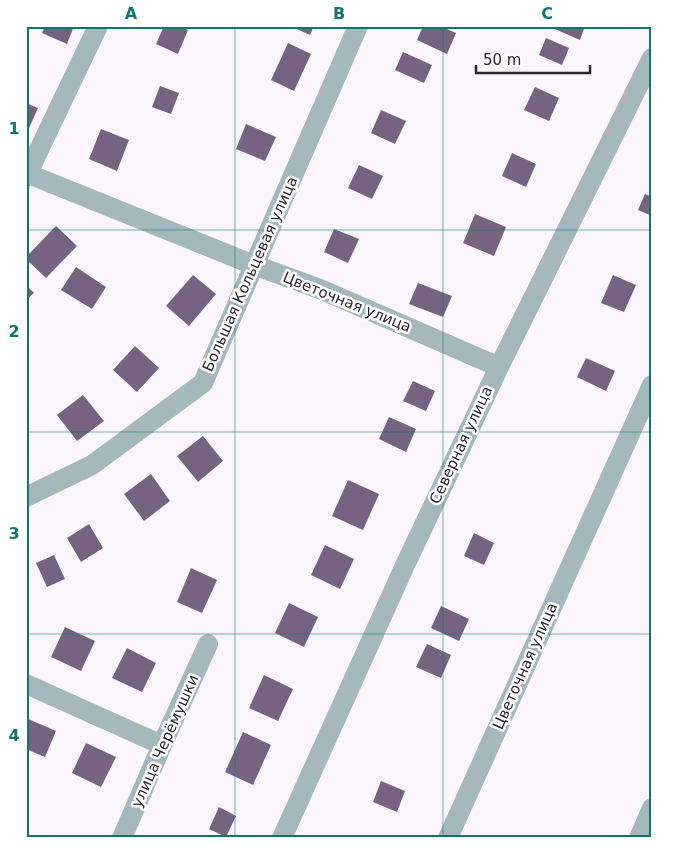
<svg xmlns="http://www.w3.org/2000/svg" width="678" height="864" font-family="'DejaVu Sans',sans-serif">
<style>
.building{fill:#766381}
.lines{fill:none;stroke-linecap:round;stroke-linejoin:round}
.minor{stroke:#a4b8bd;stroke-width:20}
.grid{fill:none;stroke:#0f766e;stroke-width:1;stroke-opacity:0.55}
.labels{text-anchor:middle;stroke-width:5;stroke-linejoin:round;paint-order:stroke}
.street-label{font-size:15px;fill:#2a262c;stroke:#fff}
.neatline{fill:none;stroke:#0f766e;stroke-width:2}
.grid-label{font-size:16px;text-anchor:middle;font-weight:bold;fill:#0f766e}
</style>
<rect width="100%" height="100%" fill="#fbf6fe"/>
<!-- building -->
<path class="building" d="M45,26H74L67,44L42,33Z
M164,26H179L188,30L178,54L156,44Z
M290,26H314L310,35Z
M423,26H440L456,33L447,54L417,40Z
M548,26H585L580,40Z
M546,38L569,48L562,65L539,55Z
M288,43L311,54L294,91L271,80Z
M403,52L432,65L424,83L395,70Z
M160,86L179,93L171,114L152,107Z
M535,87L559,98L549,121L524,110Z
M26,103L38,108L26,135Z
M381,110L406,121L395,144L371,133Z
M246,124L276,137L265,161L236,149Z
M101,129L129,140L117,171L89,159Z
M512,153L536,164L526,187L502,176Z
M359,165L383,176L372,199L348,188Z
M645,194L652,197V216L638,210Z
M475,214L506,227L494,256L463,243Z
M56,226L77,246L46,278L26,259V257Z
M334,229L359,239L348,263L324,252Z
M76,267L106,287L92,309L61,290Z
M193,275L216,294L189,326L166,306Z
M613,275L636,285L624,312L601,303Z
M418,283L452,296L443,317L409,304Z
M26,285L34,293L26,300Z
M135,346L159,368L137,392L113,370Z
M586,358L615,371L606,391L577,377Z
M413,381L435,391L426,411L403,401Z
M83,395L104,421L77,441L57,415Z
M389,417L416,429L406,452L379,439Z
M203,436L223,461L198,482L177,456Z
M151,474L170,501L144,521L124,494Z
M348,480L379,494L363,530L332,516Z
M89,524L103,548L81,562L67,538Z
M474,533L494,543L484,565L464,556Z
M325,545L354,559L340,589L311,575Z
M54,555L65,579L47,587L36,563Z
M191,568L217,580L202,613L177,602Z
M289,603L318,617L304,647L275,633Z
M441,606L469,619L459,641L431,628Z
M65,627L95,641L81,671L51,657Z
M427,644L451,655L441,678L416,667Z
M127,648L156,663L142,692L112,678Z
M264,675L293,689L278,721L249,708Z
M26,718L56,731L45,757L26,749Z
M243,732L271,745L253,785L225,772Z
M86,743L116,757L101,787L72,773Z
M381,781L405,791L397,812L373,802Z
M219,807L236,816L226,837L209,829Z"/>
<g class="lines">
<!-- minor -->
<path class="minor" d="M26,173L254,265L320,289L499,367
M26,177L98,26
M26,497L92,465L203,383L358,26
M26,684L162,745
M122,838L162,745L208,644
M282,838L406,563L499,367L652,58
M448,838L652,385
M639,838L652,808"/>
</g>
<!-- grid -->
<path class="grid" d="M235,26V838M443,26V838M26,230H652M26,432H652M26,634H652"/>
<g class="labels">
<!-- street labels -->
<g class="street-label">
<text transform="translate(250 274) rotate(-66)" y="5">Большая Кольцевая улица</text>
<text transform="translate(347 302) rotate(22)" y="5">Цветочная улица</text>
<text transform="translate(461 445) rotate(-65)" y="5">Северная улица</text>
<text transform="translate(525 666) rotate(-66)" y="5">Цветочная улица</text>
<text transform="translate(165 741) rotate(-66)" y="5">улица Черёмушки</text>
</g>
</g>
<!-- border -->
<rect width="678" height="864" fill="none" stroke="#ffffff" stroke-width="55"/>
<!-- scale -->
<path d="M476 65v8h114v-8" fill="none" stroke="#2a262c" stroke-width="2.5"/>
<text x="483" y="65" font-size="15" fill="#2a262c" stroke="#ffffff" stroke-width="4" paint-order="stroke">50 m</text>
<rect x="28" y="28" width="622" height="808" class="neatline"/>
<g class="grid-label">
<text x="131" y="19">A</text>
<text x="339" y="19">B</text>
<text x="547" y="19">C</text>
<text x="14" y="134">1</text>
<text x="14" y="337">2</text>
<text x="14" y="539">3</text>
<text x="14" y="741">4</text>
</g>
</svg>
